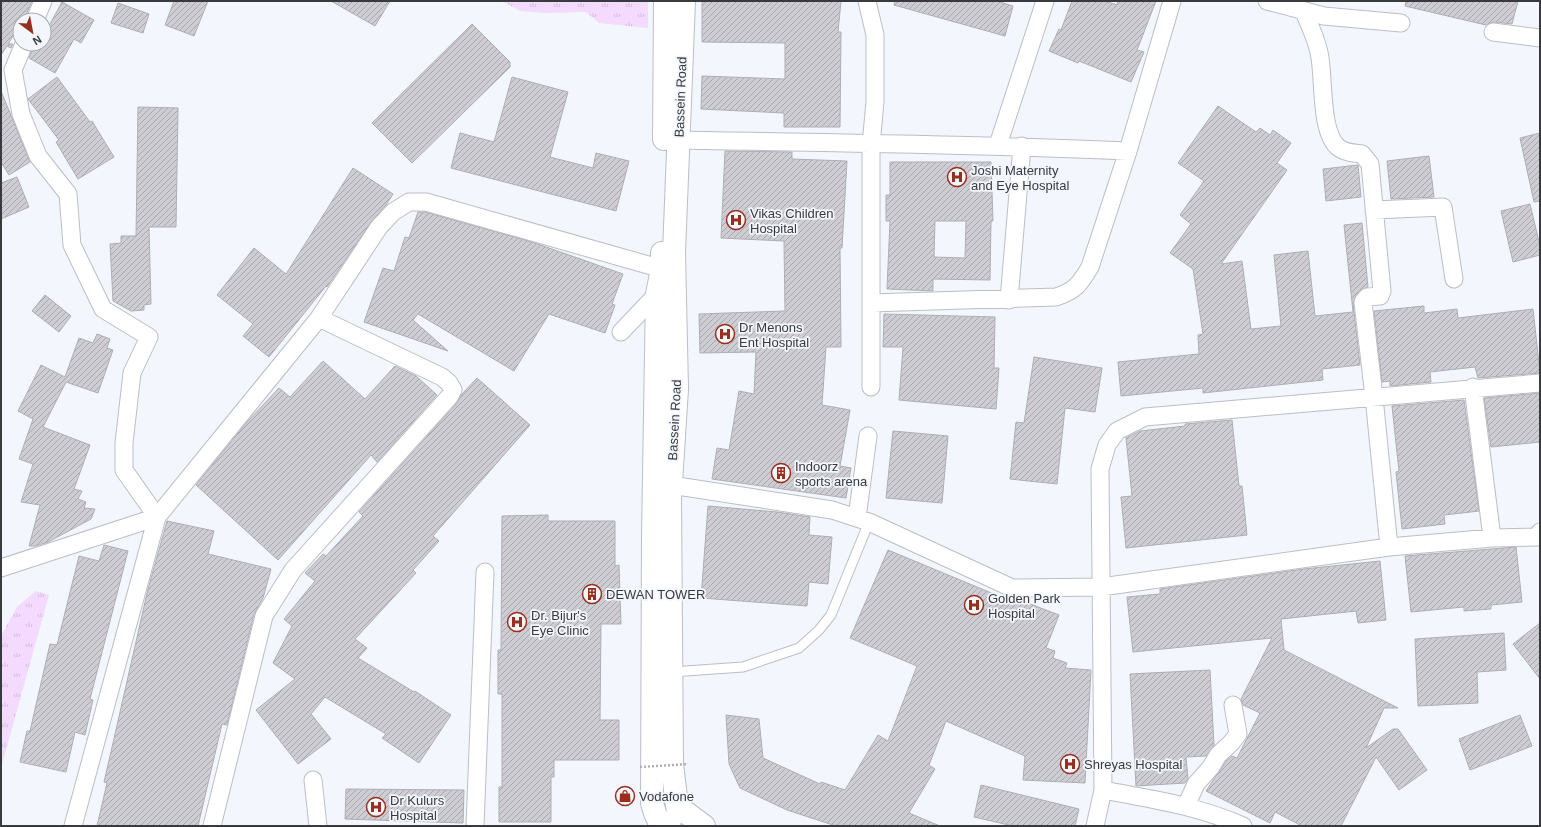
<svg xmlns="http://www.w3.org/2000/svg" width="1541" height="827" font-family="Arial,sans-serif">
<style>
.park{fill:url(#park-tufts)}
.building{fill:url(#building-hatch);stroke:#aeaeb5;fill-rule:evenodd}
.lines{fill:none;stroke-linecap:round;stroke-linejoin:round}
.service-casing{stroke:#bbbec5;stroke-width:11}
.minor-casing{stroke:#bbbec5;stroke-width:19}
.primary-casing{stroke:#bbbec5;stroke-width:24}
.service{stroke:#fff;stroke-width:9}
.minor{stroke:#fff;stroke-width:17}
.primary{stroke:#fff;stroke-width:22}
.path-bridge{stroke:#abadb2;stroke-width:2.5;stroke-dasharray:2 2;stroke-linecap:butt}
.labels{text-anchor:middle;stroke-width:3.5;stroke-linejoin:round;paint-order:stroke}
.street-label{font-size:13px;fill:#393a3d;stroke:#f3f6fd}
.poi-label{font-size:13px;fill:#393a3d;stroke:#f3f6fd;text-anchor:start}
</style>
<defs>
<pattern id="park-tufts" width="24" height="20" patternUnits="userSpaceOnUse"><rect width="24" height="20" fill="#f4dafe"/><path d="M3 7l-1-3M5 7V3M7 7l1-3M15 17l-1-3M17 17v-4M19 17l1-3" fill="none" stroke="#d2bcdb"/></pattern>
<pattern id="building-hatch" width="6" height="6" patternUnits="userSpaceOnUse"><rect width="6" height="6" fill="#cecdd4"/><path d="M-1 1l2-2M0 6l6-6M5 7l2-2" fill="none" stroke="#a8a7ad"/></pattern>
</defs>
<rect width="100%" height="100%" fill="#f3f6fd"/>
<!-- park -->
<path class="park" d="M502,1H648V28L599,23L586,12L546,13L520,11Z
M36,591L49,595L1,768V636L17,607Z"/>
<!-- building -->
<path class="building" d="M1,1H32L26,15L23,20H20V25L8,44H13L11,48L7,46L1,55Z
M174,1H208L194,36L165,25Z
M331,1H390L375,26Z
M702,1H841L838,32H841L840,127H784V113L701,109L702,76L785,79V43L702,42Z
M895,1H997L1013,6L1005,36L894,5Z
M1072,1H1105L1117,5L1118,1H1156L1137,50L1144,52L1131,82L1079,61L1078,63L1049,51L1059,29L1061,30Z
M1406,1H1518L1512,24L1494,22L1486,25L1405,6Z
M62,2L94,20L81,43L74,39L55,73L29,58L34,44H44V35Z
M118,3L149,14L143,33L111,23Z
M472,24L510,62V67L412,163L372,123Z
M57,77L90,122L92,121L114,157L78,179L56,142L59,140L28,99Z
M512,77L568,92L550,157L593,168L596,153L629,161L616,211L451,168L460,133L494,142Z
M1,91L30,162L9,175L1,162Z
M1218,106L1256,132L1260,128L1270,135L1273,130L1291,143L1277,163L1287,170L1221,264L1242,261L1251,329L1281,326L1274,255L1308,251L1315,316L1353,312L1344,225L1362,223L1368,287L1359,291L1353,303L1360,365L1322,369L1323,380L1203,393V388L1121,396L1118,362L1199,354L1198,335L1203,334L1193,269L1170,253L1191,224L1180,215L1204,181L1178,163Z
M138,107L178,108L176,227H149L151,304L144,305V310L131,311L113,301L110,244L121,243V236H136Z
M1540,133V201L1534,202L1520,138Z
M725,151L792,152V159L847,161L842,248H840L841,347H826L822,405L850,410L840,466L851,468L846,498L712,479L717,448L729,450L739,391L754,394L756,352L700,353L699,314L785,311L784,241L721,238Z
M1429,156L1434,197L1391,199L1387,161Z
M890,162H991L993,221H991L990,280L933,279V291L887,289L890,221H886V195H890ZM935,221H966L965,258L934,257Z
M1358,165L1361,197L1326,201L1323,169Z
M353,168L393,194L386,205L371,222L327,287L326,286L269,357L243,336L253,324L217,295L254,248L286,274Z
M17,177L29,207L1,219V183Z
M1530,204L1540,246V255L1513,262L1501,211Z
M418,212H425L532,242L623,274L612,304L615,305L605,333L549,314L514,371L418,314L413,320L448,351L364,322L383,268L394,271L405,237L409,238Z
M45,295L71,316L59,332L32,311Z
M1424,306V313L1457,309L1458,318L1533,309L1540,373L1478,378L1475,367L1430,372L1431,382L1390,386V381L1382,382L1374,311Z
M884,314L995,317L994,368H999L996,409L899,400L903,347H883Z
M97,334L110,339L107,348L113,350L98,393L66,382L43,427L90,445L74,489L82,491L78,499L86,502L84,508L95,509L91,519L48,542L35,546H29L40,505L21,502L33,464L19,459L33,419L18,411L41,365L65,377L79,338L93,343Z
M1034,357L1102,368L1095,412L1065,408L1057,484L1010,479L1016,422L1024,423Z
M323,361L365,399L395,366L416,376L437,395L377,462L371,455L278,560L196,485L247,422L279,388L290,397Z
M477,378L530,425L433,536L439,541L413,570L416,573L355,639L367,648L358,658L414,692L415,691L451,715L419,763L382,738L386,734L325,697L311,714L331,739L298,764L256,710L295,679L273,663L292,626L284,619L315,581L305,573L323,554L326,556L363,516L359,512L456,404L462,394Z
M1540,393V442L1491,447L1484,398Z
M1464,400L1479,511L1444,515L1445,524L1402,529L1396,472L1399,471L1392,406Z
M1232,420L1239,486H1242L1247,535L1126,548L1121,497L1132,496L1126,438L1140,431L1185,426V424Z
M893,431L948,436L942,503L886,498Z
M708,506L777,512L810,517L809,535L832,537L828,584L809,582L807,606L701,598Z
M548,515V521H615V566L619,565L621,624H601L600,720H619V760H554V777H551V822H499V787H502V694H498V650H501L502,516Z
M167,521L214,531L208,554L271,569L263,598L254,614L227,725L222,724L198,826H97L107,783L104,782L113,743L148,589Z
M104,545L128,551L90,699L93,700L85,735L75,732L66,772L20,762L27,731H30L50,644L57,645L79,556L99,561Z
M1516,547L1522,602L1491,605V609L1464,611V607L1411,612L1405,556Z
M888,550L1018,604L1020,600L1059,615L1046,648L1055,651L1053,658L1067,663L1065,668L1091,670L1085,783L1023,780L1025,756L946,721L929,765L935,769L909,813L940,826H836L787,810L740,788L729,764L726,715L759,719L763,758L820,784L821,782L845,790L878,735L888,741L917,666L850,638Z
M1380,561L1386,620L1358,623L1356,611L1281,619L1284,650L1398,708H1384L1366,748L1393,729H1398L1427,770L1399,790L1376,757L1341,826H1302L1275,812L1270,823L1206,791L1226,761L1232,756L1237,758L1260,713L1243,705L1241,699L1272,638L1133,652L1127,597L1160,594V589L1304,569Z
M1540,623V679L1513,644Z
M1504,633L1506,670L1477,672L1478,703L1418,706L1415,639Z
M1210,670L1214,745L1206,756L1186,757L1188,779L1185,783L1136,786L1130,674Z
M1520,715L1532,746L1470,770L1459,739Z
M981,785L1079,809L1075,826H1013L974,817Z
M346,789L464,790L463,823L345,819Z"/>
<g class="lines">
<defs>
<path id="service" d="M671,672L743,667L799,648L819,630L831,615L869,522"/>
<path id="minor" d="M867,1L875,35V102L871,145V387
M1267,1L1324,16L1401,23
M1304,12C1310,26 1318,42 1320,58C1324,80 1320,134 1339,148C1346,153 1354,153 1362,154L1370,164L1382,291L1380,296L1367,297L1363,302L1374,397L1389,547
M35,20L43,1
M1493,32L1540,38
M679,140C828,143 978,144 1128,151
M998,145L1045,1
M1374,210L1443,207L1454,279
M1009,300L1022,146
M871,303L1056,297C1075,291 1080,284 1090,267L1128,151L1172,1
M621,332L657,294
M1473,387L1492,538
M658,483L832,510L869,522L1012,588L1101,587L1389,547L1492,538L1539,537L1540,532
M857,518L868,436
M1,568L157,517L124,470V443L132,373L149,337L103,309L72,245L68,194L38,156L21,114L13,70L24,44
M313,780L318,826
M1103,790C1151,799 1198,806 1243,826
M1186,806L1196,784L1211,767L1218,755L1231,743L1238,734L1233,705
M73,826L157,517L319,318L379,227L393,212L409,202H426L673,272
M212,826L264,616L293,570L449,397L453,390L449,383L442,377L319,318
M475,826L485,572
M671,826L677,806
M1095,826L1103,790L1100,469L1107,445L1117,431L1145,417L1540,383"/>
<path id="primary" d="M684,1L674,252L677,389L670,499L672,764L677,806L704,826
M664,139L665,1
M661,826L655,813L652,803L653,536L657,294L662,269V253"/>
</defs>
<!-- service casing -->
<use href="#service" class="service-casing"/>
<!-- minor casing -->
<use href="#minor" class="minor-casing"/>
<!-- primary casing -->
<use href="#primary" class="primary-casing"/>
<!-- service -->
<use href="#service" class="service"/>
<!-- minor -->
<use href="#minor" class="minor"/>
<!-- primary -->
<use href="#primary" class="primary"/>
<!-- path-bridge -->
<path class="path-bridge" d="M640,767L688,764"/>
</g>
<!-- icons -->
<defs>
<symbol id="hospital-ring" viewBox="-11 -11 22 22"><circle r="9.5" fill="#f3f6fd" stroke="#982f1c" stroke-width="1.5"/><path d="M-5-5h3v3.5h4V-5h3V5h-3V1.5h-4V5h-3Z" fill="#982f1c"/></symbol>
<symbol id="building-ring" viewBox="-11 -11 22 22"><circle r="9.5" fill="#f3f6fd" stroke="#982f1c" stroke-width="1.5"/><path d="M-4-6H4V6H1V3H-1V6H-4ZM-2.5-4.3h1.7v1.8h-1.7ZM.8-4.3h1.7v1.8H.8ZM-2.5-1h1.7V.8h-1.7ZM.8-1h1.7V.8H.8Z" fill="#982f1c"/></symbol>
<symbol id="shop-ring" viewBox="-11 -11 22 22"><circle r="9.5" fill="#f3f6fd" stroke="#982f1c" stroke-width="1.5"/><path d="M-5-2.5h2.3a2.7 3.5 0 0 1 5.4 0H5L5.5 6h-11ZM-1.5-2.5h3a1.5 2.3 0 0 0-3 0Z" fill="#982f1c"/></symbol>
</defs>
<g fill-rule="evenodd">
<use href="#hospital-ring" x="946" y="166" width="22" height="22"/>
<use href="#hospital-ring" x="725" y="209" width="22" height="22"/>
<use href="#hospital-ring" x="714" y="323" width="22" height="22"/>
<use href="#building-ring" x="770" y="462" width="22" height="22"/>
<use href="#building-ring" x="581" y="583" width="22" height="22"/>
<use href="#hospital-ring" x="963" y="594" width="22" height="22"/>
<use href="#hospital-ring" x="506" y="611" width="22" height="22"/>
<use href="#hospital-ring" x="1059" y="753" width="22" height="22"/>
<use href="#shop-ring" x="614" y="785" width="22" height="22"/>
<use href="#hospital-ring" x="365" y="796" width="22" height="22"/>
</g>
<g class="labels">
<!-- street labels -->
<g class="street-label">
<text transform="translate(680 97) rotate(-88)" y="5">Bassein Road</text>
<text transform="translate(674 420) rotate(-87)" y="5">Bassein Road</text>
</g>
<!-- poi labels -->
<g class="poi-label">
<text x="971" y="175">Joshi Maternity<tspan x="971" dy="15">and Eye Hospital</tspan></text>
<text x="750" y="218">Vikas Children<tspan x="750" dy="15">Hospital</tspan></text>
<text x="739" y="332">Dr Menons<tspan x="739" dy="15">Ent Hospital</tspan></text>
<text x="795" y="471">Indoorz<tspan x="795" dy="15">sports arena</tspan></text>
<text x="606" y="599">DEWAN TOWER</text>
<text x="988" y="603">Golden Park<tspan x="988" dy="15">Hospital</tspan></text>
<text x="531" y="620">Dr. Bijur's<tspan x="531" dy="15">Eye Clinic</tspan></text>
<text x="1084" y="769">Shreyas Hospital</text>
<text x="639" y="801">Vodafone</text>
<text x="390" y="805">Dr Kulurs<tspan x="390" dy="15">Hospital</tspan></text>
</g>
</g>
<!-- border -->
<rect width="1541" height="827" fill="none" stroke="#393a3d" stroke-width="4"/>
<!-- north arrow -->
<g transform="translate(32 32) rotate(148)"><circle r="19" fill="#f3f6fd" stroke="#a9abb0"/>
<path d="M0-3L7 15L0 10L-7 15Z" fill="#982f1c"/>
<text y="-6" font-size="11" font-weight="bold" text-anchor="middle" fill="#393a3d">N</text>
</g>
</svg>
